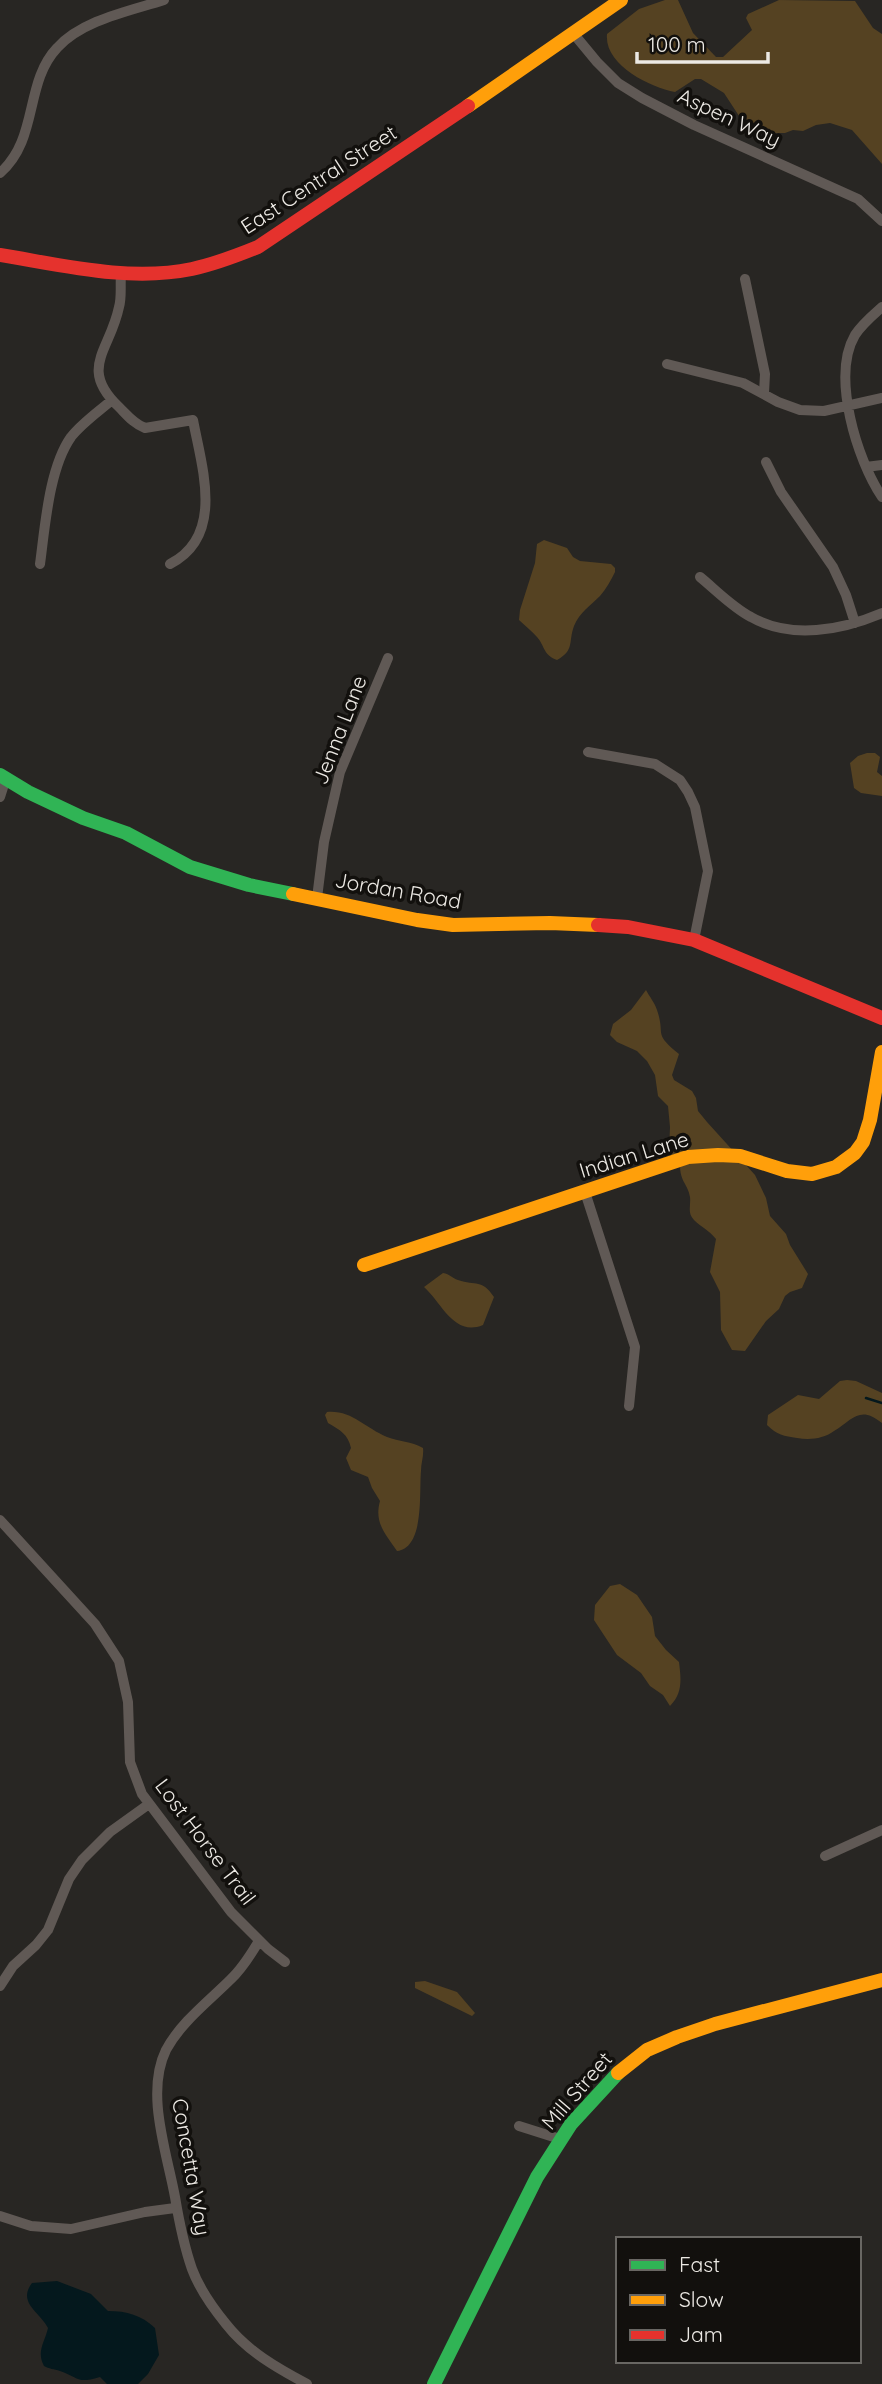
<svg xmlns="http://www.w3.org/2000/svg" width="882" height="2384" font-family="Quicksand,sans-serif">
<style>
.green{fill:#554222}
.water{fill:#04181d}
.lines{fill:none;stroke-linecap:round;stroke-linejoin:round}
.stream{stroke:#04181d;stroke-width:2.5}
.street{stroke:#605955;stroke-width:10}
.fast{stroke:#30b455;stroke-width:14}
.slow{stroke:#ff9f0a;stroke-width:14}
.jam{stroke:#e5322d;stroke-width:14}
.labels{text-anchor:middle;stroke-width:7;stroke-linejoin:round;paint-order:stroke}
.street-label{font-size:21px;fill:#ece9e4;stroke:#12100d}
</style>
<rect width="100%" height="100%" fill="#282623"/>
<!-- green -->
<path class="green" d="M665,0H678L693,33L716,57H723L752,30L746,18L748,14L779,0L855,1L873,28L882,34V164L852,130L830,123L816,125L803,131L793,130L785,133H766L750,128L741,119L724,93L701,79H695L675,92C650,87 604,65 607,34L639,9Z
M544,540L567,548L573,557L580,561L611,564L615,568V572C611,580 606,589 600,596C590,606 580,612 574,626C568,642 575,650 557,660C543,655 545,646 537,637C532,631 525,626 519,620L520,610L535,563L537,544Z
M867,753H875L880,757L877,772L882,776V796L861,793L854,788L850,763L858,756Z
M646,990C649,996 655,1003 657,1010C666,1036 652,1032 679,1054L672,1075L674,1080L692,1091L696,1098L698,1111L707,1122L755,1175L766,1198L770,1216L786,1234L790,1245L808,1274L802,1288L790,1292L785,1296L779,1309L766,1321L745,1351L732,1350L721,1330L720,1292L710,1272L716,1239C709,1230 701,1227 694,1220C687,1213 691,1206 690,1197C688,1184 680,1182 680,1165L669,1153L670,1127L668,1106L658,1096L655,1075L647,1061L637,1051L617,1042L610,1035L613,1024L631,1010Z
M443,1273C450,1274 452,1278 458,1280C476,1286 482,1279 494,1297L483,1325C454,1337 442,1303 424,1287Z
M847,1380L856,1381L882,1393V1423C860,1405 853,1419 834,1431C823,1439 810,1440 797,1438C784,1436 777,1435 767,1425L768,1415L798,1395L819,1399L840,1381Z
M327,1412C352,1410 365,1428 387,1437C399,1442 411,1441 423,1448C424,1456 421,1463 421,1471C419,1491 425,1548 397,1551C385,1533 374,1523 380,1501L372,1488L368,1477L351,1470L346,1458L351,1448C348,1434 340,1430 328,1423L325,1415Z
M620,1584L637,1595L652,1617L655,1636L666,1650L679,1662C681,1679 683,1693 670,1706L663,1695L650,1686L641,1673L617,1655L594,1620L595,1605L610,1586Z
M425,1981L457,1992L475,2013L472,2016L415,1988V1982Z"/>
<!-- water -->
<path class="water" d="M57,2281L91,2294L108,2311C127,2311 141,2315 155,2328L159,2355L148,2374L138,2384H107L100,2377C76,2384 80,2378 60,2371C54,2369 49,2369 44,2366C36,2351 45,2342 48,2328C40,2312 17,2303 32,2283Z"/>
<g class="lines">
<!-- stream -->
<path class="stream" d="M866,1398L882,1403"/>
<!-- street -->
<path class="street" d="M573,33L597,62L618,83L642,98L694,125L858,199L882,221
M0,173C39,139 24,83 57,48C82,20 130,11 164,0
M121,274C120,285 122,297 119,307C110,351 78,368 119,407C127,415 134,424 145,428L193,420C202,468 225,536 170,564
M745,279L765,374L764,393
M882,307C873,315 862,324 855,335C831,376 857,460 882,497
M667,364L743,383L778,402L800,410L824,411L882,398
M766,462L781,492L833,567L846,595L855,623
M866,467L882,465
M40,564C45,527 49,468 71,437C82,423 98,412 112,400
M700,577C716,590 732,607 751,617C791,640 842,630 882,613
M588,752L655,764L680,780L688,792L695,807L708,871L694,940
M0,797L6,778
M317,898L324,842L340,772L388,658
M585,1192L635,1347L629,1406
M0,1520L95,1624L119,1661L128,1702L130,1762L142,1794L231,1912L268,1949L285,1962
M825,1856L882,1830
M259,1941C251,1954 243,1968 231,1979C209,2001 181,2022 166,2050C145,2093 167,2153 175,2197C179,2221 184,2246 192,2269C199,2288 213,2308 226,2324C247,2351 277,2368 307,2384
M0,1986L13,1966L36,1945L48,1930L69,1879L82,1860L110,1832L149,1804
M519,2126L560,2139
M0,2216L31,2226L71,2229L145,2212L175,2208"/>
<!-- fast -->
<path class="fast" d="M0,775L28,792L83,818L126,833L190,867L249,885L293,894
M434,2384L537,2177L571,2124L618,2073"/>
<!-- slow -->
<path class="slow" d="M468,106L621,0
M293,894L417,920L453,925L550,923L598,925
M364,1265L688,1157L718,1155L740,1156L787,1171L812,1174L836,1167L855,1153L863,1142L870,1120L882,1052
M618,2073L647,2050L677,2037L715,2024L882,1980"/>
<!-- jam -->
<path class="jam" d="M0,255C62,265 129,282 192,269C215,264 236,256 258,247L468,106
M598,925L628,927L694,940L882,1018"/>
</g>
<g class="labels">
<!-- street labels -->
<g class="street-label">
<text transform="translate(729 118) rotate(25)" y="7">Aspen Way</text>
<text transform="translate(319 180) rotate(-33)" y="7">East Central Street</text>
<text transform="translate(340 730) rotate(-69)" y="7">Jenna Lane</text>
<text transform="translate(398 891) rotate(10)" y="7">Jordan Road</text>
<text transform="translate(634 1155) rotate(-17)" y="7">Indian Lane</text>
<text transform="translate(205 1842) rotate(53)" y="7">Lost Horse Trail</text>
<text transform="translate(577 2091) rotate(-49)" y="7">Mill Street</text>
<text transform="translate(191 2167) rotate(80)" y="7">Concetta Way</text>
</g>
</g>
<!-- legend -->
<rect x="616" y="2237" width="245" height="126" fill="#12100d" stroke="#696763" stroke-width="2"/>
<rect x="630" y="2260" width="35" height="10" fill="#30b455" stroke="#696763" stroke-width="2"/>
<text x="679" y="2272" font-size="21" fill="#ece9e4">Fast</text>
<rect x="630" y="2295" width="35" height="10" fill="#ff9f0a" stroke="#696763" stroke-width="2"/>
<text x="679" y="2307" font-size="21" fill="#ece9e4">Slow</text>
<rect x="630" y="2330" width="35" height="10" fill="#e5322d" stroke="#696763" stroke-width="2"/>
<text x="679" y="2342" font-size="21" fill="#ece9e4">Jam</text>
<!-- scale -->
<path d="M637 52v10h131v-10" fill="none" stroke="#ece9e4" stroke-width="3.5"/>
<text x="648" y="52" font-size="21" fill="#ece9e4" stroke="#12100d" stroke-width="5" paint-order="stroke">100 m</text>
</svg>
